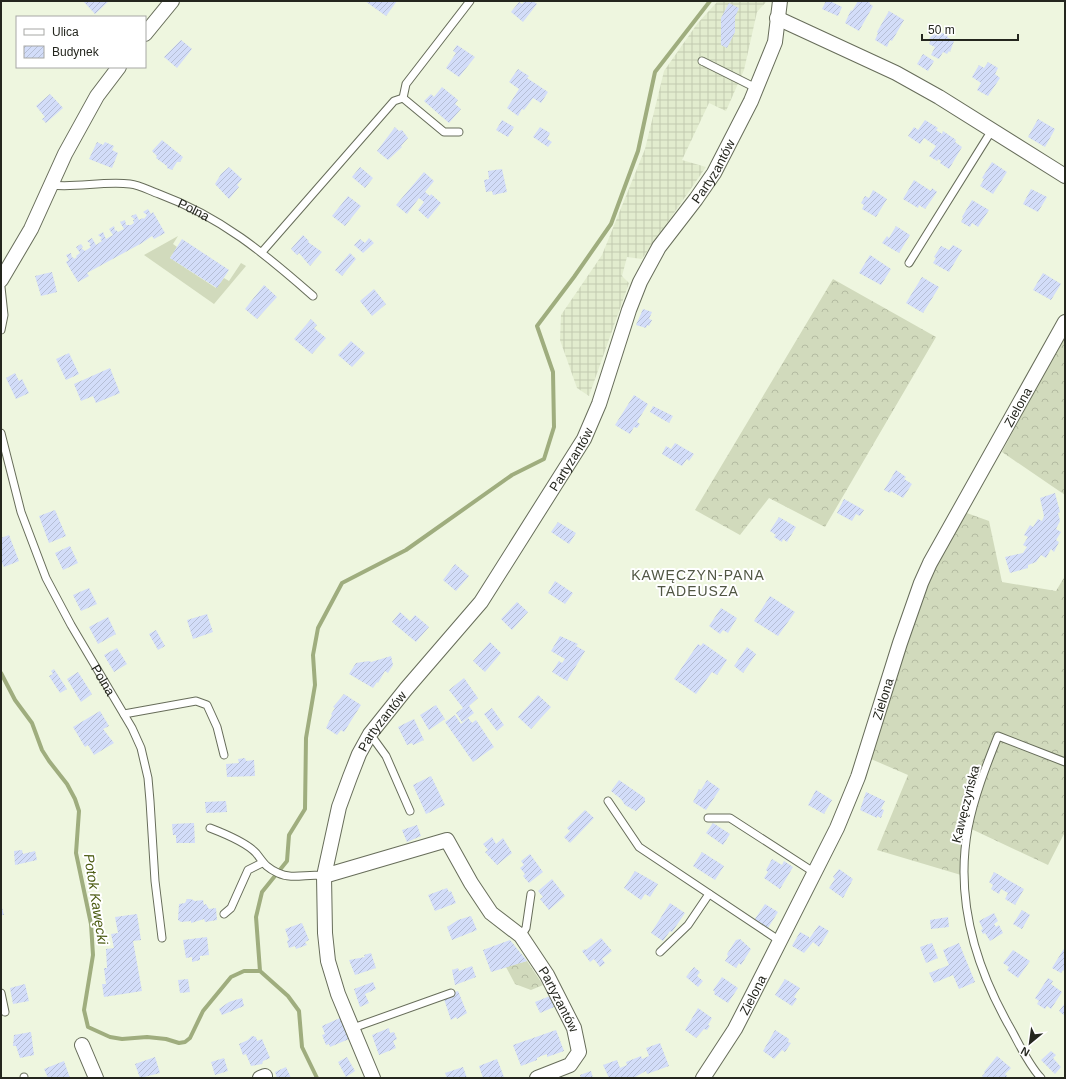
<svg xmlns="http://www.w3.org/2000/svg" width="1066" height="1079" font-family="Arial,sans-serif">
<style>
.industrial{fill:url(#industrial-grid)}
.grass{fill:#d1dabc}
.forest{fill:url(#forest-crowns)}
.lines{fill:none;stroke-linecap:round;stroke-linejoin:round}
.stream{stroke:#9fad7e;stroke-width:4}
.building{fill:url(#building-hatch)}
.lane-casing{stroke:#676d5a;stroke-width:9}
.street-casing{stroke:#676d5a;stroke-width:16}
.lane{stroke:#fff;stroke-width:7}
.street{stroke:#fff;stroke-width:14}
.labels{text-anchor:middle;stroke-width:4;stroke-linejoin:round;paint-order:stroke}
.street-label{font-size:13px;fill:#24261e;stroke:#fff}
.neighbourhood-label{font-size:14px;letter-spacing:1px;fill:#505643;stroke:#fff}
.water-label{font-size:14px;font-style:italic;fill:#4a5a10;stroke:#fff}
</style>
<defs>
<pattern id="industrial-grid" width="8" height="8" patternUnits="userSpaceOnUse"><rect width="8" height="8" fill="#e2ecce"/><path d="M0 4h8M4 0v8" fill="none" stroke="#c2cab0"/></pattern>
<pattern id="forest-crowns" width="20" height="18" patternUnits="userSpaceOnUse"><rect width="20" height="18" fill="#d1dabc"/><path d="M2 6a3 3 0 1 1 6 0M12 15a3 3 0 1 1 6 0" fill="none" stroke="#b3bba1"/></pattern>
<pattern id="building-hatch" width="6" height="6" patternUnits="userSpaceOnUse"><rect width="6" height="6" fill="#d3ddf9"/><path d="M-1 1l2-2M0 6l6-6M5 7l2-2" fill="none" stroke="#b5bed5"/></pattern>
</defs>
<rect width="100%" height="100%" fill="#eef6df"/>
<!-- industrial -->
<path class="industrial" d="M718,1H767L757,12L744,70L726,111L709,103L682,160L706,167L642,259L627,257L622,276L629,283L589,396L577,388L560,340L561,315L602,255L645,149L664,71L697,24Z"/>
<!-- grass -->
<path class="grass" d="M178,236L173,244L177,247L170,258L216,288L224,278L229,281L241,263L246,266L214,304L144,255Z"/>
<!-- forest -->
<path class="forest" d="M833,279L936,337L825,527L769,498L740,535L695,510Z
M1064,336H1065V495L1002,452Z
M964,512L989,521L1002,582L1056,591L1065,576V832L1048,865L965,826L961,875L877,850L908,775L871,759L925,580Z
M527,961L543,985L531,990L515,984L506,967Z"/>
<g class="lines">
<!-- stream -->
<path class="stream" d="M1,673L15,700L32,723L42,750L49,761L67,784L75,799L79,811L76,853L91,924L93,955L84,1010L88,1027L110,1037L122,1039L147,1037L166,1039L179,1043L185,1042L190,1038L203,1011L231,977L244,971H260L288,996L299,1011L302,1047L317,1078
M260,971L256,917L262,892L287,861L289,835L305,809L306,738L315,685L313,655L318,628L342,583L406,550L512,475L544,459L554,427L553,372L537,326L574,277L611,224L638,151L655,72L710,1"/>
</g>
<!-- building -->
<path class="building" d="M83,1H109L95,14Z
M365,1H397L386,16Z
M525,1H533L537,4L523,22L511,12L519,2L522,4Z
M826,1H833L832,2L842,7L838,16L822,9Z
M858,1H869L870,4L873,6L859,31L845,23L851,10L852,11Z
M729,3L739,8L735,17V32L727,48L721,45V18Z
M889,11L904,20L892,41L890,40L887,47L875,40L878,33L877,32Z
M936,31L948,35L947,37L954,41L950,52L949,51L947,54L943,52L939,59L931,55L935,47L929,44L931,40L929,39Z
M181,40L192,49L177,68L164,57Z
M457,45L475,57L459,77L446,68L456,53L453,51Z
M923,54L934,61L928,71L917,64Z
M988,62L998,68L995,74L1000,78L988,96L977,90L981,83L972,77L979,65L984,68Z
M518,69L529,76L527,78L548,92L541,103L533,98L524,110L522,109L518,116L507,108L519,89L509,82Z
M442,87L458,100L455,104L461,109L449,123L424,101L431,94L434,97Z
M50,94L63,108L46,123L42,119L45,117L36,106Z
M1038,119L1055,129L1045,147L1028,137Z
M502,120L514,127L508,137L496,130Z
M925,120L938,128L936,130L942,134L943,131L956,140L955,142L962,147L949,169L940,163L941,161L938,159L937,161L929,156L936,146L924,138L920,144L908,136L914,127L918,130Z
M395,127L399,131L402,130L408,138L401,146L402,147L388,160L377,151Z
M540,127L550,133L547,139L552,142L548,147L533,137Z
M162,140L183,157L180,162H177L172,170L167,168V166L156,158L157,156L152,151Z
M97,142L103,145L105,142L114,146L112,150L118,153L112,168L89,159Z
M992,162L1007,172L993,194L980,186L984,179L982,178Z
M229,167L242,179L237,185L239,187L229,199L215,184L221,174Z
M360,167L373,178L365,188L352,177Z
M502,169L507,192L493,195L492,191L486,192L484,180L489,179L488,171Z
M424,172L434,181L425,192L430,196L431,194L441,203L428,219L418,210L424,202L419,198L407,214L396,205Z
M914,180L931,191L932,188L937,192L925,209L919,205L918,208L903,199Z
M1031,189L1047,197L1038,212L1023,204Z
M873,190L887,199L876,217L862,209L864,205L861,203L865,196L869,198Z
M348,196L361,206L345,226L332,216Z
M972,200L989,210L978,227L972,223L970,227L961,222L963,218L962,217Z
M148,209L151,214L153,212L165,233L154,239L152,236L142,243L87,273L89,276L78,282L66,262L69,260L66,255L71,253L72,258L73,257L74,259L77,257L76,256L80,253L76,247L81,244L83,247L81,248L85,251L91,247L89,245L91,244L87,241L92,238L96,245L102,241L100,239L102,238L98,235L103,232L106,239L113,235L109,229L114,226L115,231L116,230L118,232L124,229L120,222L125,220L126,225H131L134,223L133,220H135L131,216L136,214L139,220L143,218L144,219L147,215L143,212Z
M896,226L910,235L899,253L882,243L887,236L889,238Z
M303,235L309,241L308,242L322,252L310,266L299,253L297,255L291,249Z
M369,238L374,243L363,253L354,245L360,239L365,243Z
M182,239L229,270L217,288L170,258Z
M953,245L962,250L949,272L933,263L936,258L934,257L941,246L949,250Z
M350,253L356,259L342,276L335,270Z
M870,255L891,269L881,285L859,273Z
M52,272L57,292L41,296L35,276Z
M1043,273L1061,284L1051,300L1033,290Z
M922,277L939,287L923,313L906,303Z
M264,285L277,297L257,319L245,309Z
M374,289L386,304L372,316L360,301Z
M643,309L652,312L649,319L652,320L649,326L647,325L646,328L636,325Z
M311,319L317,325L314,328L326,338L312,354L294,339Z
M351,341L365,353L352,367L338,355Z
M69,353L79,374L66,380L56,359Z
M110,368L120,393L96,403L93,396L81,401L74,384Z
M15,373L19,381L22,379L29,393L16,399L6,378Z
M634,395L648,404L637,422L640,424L637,428L634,427L630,434L615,425Z
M653,406L673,416L669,423L650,412Z
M675,443L694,454L689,461L687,459L682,466L662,454L666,446L671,449Z
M896,470L906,477L904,479L912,484L903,498L891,491L890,493L884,490Z
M1055,493L1060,512L1058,513L1060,521L1056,529L1061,532L1056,540L1059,542L1054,552L1051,549L1046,558L1041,555L1036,562L1028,565V568L1010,573L1005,557L1023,553L1027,547L1023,545L1028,537L1024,535L1030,525L1033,527L1038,519L1042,521L1044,516L1040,498Z
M844,499L864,510L860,516L856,514L852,521L837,513Z
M55,510L66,536L49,543L39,516Z
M779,517L796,527L787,542L783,539L782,542L774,537L776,535L770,531Z
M558,522L576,533L569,544L551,532Z
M9,535L19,561L4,567L1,561V538Z
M70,546L78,563L63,570L55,553Z
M455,564L469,576L456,591L443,580Z
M555,581L573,593L565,604L548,593Z
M89,588L97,604L81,611L73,595Z
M770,596L795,612L778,636L754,621Z
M517,602L528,612L512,630L501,619Z
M721,608L737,618L728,633L723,630L720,634L709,626Z
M400,612L410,621L415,615L429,627L416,642L392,622Z
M207,614L213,632L193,639L187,620Z
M108,617L116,634L98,644L89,627Z
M156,630L165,646L158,650L149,634Z
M560,636L578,644L576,646L585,651L567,681L552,672L559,661L562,663L565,659L551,651Z
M490,642L501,653L485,672L473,661Z
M703,643L727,660L717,675L712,672L696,694L674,679L698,644L701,646Z
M747,647L756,654L743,673L734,666Z
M117,648L127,664L114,672L104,655Z
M391,656L393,665L388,673L385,671L378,683L377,682L373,688L349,674L356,663L369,661L371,662Z
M54,669L67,689L60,693L49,676L53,674L51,671Z
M78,672L92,694L81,702L67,679Z
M464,678L478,698L469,706L474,713L462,722L456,713L463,708L449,690Z
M344,694L361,705L344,732L341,730L337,735L326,728L332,715L331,714L335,708L333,707Z
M538,695L551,707L531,729L518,717Z
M436,705L445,719L429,730L420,715Z
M492,708L504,725L497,731L484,714Z
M100,711L109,726L103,729L114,743L94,755L88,745L85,747L73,727Z
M455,715L461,724L468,718L472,723L476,720L494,747L473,762L445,722Z
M414,719L424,740L413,745L412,743L407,745L398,727Z
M245,758L246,761L254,760L255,776L227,777L226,764L239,763L238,759Z
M431,776L445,805L426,814L413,785Z
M619,780L645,798V802L636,811L625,805L621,799L611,791Z
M707,780L720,789L706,810L693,802L699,789L701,790Z
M816,790L832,800L824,814L808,805Z
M866,792L885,801L881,809L884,810L881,818L877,816V818L860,810Z
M226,801L227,812L206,813L205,802Z
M585,810L594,818L570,843L564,837L570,831L567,828Z
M194,823L195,843H176V835H173L172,824Z
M713,823L730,834L723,845L706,833Z
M417,825L421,836L407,842L402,830Z
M492,837L496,844L503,838L512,853L497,865L485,852L488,850L483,844Z
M22,850L23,854L35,851L37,860L15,865L14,851Z
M702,852L724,866L715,880L693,866Z
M530,854L543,872L529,883L523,876L525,874L520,868L524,865L521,861Z
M772,859L782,865L784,861L793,867L780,889L764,878L768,872L766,870Z
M839,869L853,879L843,898L829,888L835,879L833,877Z
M635,871L658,884L650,897L645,894L641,900L624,888Z
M994,872L1024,889L1015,905L1005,899L1008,893L1001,889L999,894L991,889L993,885L989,882Z
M552,879L565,896L549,910L540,899L543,897L538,891Z
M447,888L449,892L451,891L456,903L435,911L428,895Z
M187,899H191L195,901L203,900L204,905L206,904L209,909L216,908L217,920L205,922L204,919L191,923V921L181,922L178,920L179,904L185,903Z
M670,903L685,913L672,932L670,931L663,941L651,933Z
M1,904L4,915H1Z
M765,904L778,912L768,928L755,919Z
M1022,910L1030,915L1022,929L1013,924Z
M994,913L998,921L994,924L996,927L999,925L1003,933L990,941L985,933L983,934L981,930L983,929L979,921Z
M137,914L141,940L133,941L142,991L104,997L102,984H106L104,968H107L106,949L114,948L111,934L118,933L115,917Z
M471,916L477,930L452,940L447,927L458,920Z
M948,917L949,927L931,929L930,920Z
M302,923L309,940L305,942L307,945L296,949L295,946L289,948L287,941L289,940L285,929Z
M819,925L829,931L819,947L813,942L804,953L792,946L800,932L809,937V939Z
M207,937L209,955L200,956V960L192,962V957L186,958L183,940Z
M601,938L612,951L602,959L605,963L600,967L594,959L590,962L582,951L585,949L586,950Z
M740,939L751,949L741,965L739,963L736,968L725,961L728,956L727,954L736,940Z
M510,940L527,961L491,972L483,950Z
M932,943L938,958L926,963L920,947Z
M959,943L975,982L959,989L953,975L934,983L929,973L949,965L943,950Z
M1065,947V971L1063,970L1061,973L1052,968Z
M1013,950L1030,961L1018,978L1007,970L1009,967L1003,963Z
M371,953L376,968L355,975L349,960L365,957L364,955Z
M472,966L476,977L455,985L452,970L458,968L459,971Z
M694,967L700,972L697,976L703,981L698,987L686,977Z
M722,977L738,988L728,1003L714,994L715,992L713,990Z
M1048,978L1053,981L1051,984L1062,992L1051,1009L1047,1006L1045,1009L1037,1004L1039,1001L1035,998Z
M188,979L190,992L180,993L178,980Z
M785,979L800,988L794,997L797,999L792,1006L775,995Z
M373,982L376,989L365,994L369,1003L360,1007L354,989Z
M25,984L29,1001L13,1004L10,988Z
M458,991L467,1013L457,1019L456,1017L451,1020L443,996Z
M550,996L554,1007L540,1013L535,1002Z
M242,998L244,1006L222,1015L219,1009L229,1002Z
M1065,1003V1016L1059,1011Z
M698,1008L712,1018L708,1025L710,1026L707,1030L704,1029L696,1038L685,1030Z
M340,1018L349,1039L330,1047L329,1044L326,1045L322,1035L325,1034L322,1026Z
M389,1028L390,1033L394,1032L397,1039L393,1041L396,1048L379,1055L372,1035Z
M556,1030L564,1051L547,1057V1054L541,1056L537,1058V1060L521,1066L513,1045Z
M775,1030L789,1039L788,1042L791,1043L785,1052L782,1050L774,1059L763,1051Z
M31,1032L34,1055L20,1058L16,1046H13L14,1035Z
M252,1036L256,1037L257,1041L262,1039L270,1058L263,1061L262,1064L251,1066L246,1054L243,1055L239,1044L248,1040Z
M660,1043L669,1066L647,1074L646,1071L633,1078H609L603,1065L617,1060L620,1068L627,1065L626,1062L641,1056L642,1059L649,1056L646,1048Z
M1051,1051L1056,1055L1053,1058L1061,1067L1055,1074L1041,1060Z
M997,1056L1011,1068L1005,1074L1007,1076L1006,1078H984L982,1076L985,1073L984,1072Z
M155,1057L160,1073L140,1078L135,1064Z
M347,1057L355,1071L346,1077L338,1062Z
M224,1058L228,1071L215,1075L211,1062Z
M497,1059L504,1077L483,1078L479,1066Z
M64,1061L70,1078H48L44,1069Z
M286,1067L291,1078H277L275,1072Z
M463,1067L467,1078H447L445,1073Z
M591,1071L593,1078H581L580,1075Z"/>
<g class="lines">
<defs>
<g id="lane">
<path d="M702,61L756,88"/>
<path d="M403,98L406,84L470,1"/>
<path id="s1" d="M51,185C76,188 103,181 130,184C140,185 150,191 159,194C221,217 264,253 313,296"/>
<path d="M262,252L394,101L403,98L444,132H459"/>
<path d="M909,263L992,130"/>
<path d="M1,287L4,315L1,330"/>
<path id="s2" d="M1,433L21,512L46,578L71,625L132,728L141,748L148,778L150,801L155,881L162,938"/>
<path d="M124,714L196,701L207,705L217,727L224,755"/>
<path d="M370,734L386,756L410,811"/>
<path d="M608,801L639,847L780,941"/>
<path d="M708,818H730L815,873"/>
<path d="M210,828C223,833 246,842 256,853C264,863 265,867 278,873C292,880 310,873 324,876"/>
<path d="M224,914L231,908L248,870L262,863"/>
<path d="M521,936L526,928L531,894"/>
<path d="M660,952L688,925L709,894"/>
<path d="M1,993L5,1012"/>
<path d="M353,1028L451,993"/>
<path d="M24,1077V1078"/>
<path d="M1041,1078C1027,1063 1018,1041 1008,1024C974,963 955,898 968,828C974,797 986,766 998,736L1065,762"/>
</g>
<g id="street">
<path d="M777,18L896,73L939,97L1065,176"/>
<path d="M145,34L172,1"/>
<path d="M1,280L31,229L65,154L97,96L119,67"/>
<path id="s3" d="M324,876L447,840L471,883L491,913L521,936L547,975L574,1028L579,1052L570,1065L537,1078"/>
<path d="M82,1045L96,1078"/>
<path d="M260,1078L265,1076"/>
<path id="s4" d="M373,1078L338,994L328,961L325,933L324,876L339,807L350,777L359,754L370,734L406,689L481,602L584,439L599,404L629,310L640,282L659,247L696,199L714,173L751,101L775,42L780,1"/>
<path id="s5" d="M703,1078L735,1029L754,992L837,828L858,777L900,643L921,583L930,563L1065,322"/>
</g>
</defs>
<!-- lane casing -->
<use href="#lane" class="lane-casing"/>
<!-- street casing -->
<use href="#street" class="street-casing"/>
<!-- lane -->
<use href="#lane" class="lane"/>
<!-- street -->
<use href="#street" class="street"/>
</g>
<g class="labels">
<!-- street labels -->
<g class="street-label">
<text dy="5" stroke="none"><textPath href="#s4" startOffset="1026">Partyzantów</textPath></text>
<text dy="5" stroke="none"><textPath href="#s1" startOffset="148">Polna</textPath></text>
<text dy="5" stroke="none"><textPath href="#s5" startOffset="744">Zielona</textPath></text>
<text dy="5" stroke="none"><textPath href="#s4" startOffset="702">Partyzantów</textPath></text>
<text dy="5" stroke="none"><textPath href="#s2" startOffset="269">Polna</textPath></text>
<text dy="5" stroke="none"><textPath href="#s5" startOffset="421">Zielona</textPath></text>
<text dy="5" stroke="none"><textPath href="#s4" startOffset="378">Partyzantów</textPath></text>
<text transform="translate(965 804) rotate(-76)" y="5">Kawęczyńska</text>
<text dy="5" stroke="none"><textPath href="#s5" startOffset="97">Zielona</textPath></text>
<text dy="5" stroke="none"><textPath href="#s3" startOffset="325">Partyzantów</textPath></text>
</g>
<!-- neighbourhood labels -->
<g class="neighbourhood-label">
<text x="698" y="580">KAWĘCZYN-PANA<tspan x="698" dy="16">TADEUSZA</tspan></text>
</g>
<!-- water labels -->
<g class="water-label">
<text transform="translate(96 899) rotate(81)" y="5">Potok Kawęcki</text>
</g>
</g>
<!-- border -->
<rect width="1066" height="1079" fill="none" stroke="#24261e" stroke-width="4"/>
<!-- legend -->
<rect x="16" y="16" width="130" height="52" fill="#ffffff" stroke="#a7a8a5"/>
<rect x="24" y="29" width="20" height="6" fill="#ffffff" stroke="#a7a8a5"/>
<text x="52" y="36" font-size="12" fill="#24261e">Ulica</text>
<rect x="24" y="46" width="20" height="12" fill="url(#building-hatch)" stroke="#a7a8a5"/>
<text x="52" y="56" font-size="12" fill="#24261e">Budynek</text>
<!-- north arrow -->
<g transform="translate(1030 1043) rotate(209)" stroke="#ffffff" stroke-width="3" paint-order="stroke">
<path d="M0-3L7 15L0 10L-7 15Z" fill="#24261e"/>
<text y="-6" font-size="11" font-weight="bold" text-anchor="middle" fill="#24261e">N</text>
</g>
<!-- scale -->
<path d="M922 34v6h96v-6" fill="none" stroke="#24261e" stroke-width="2"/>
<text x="928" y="34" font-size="12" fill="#24261e" stroke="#ffffff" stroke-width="3" paint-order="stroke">50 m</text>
</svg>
